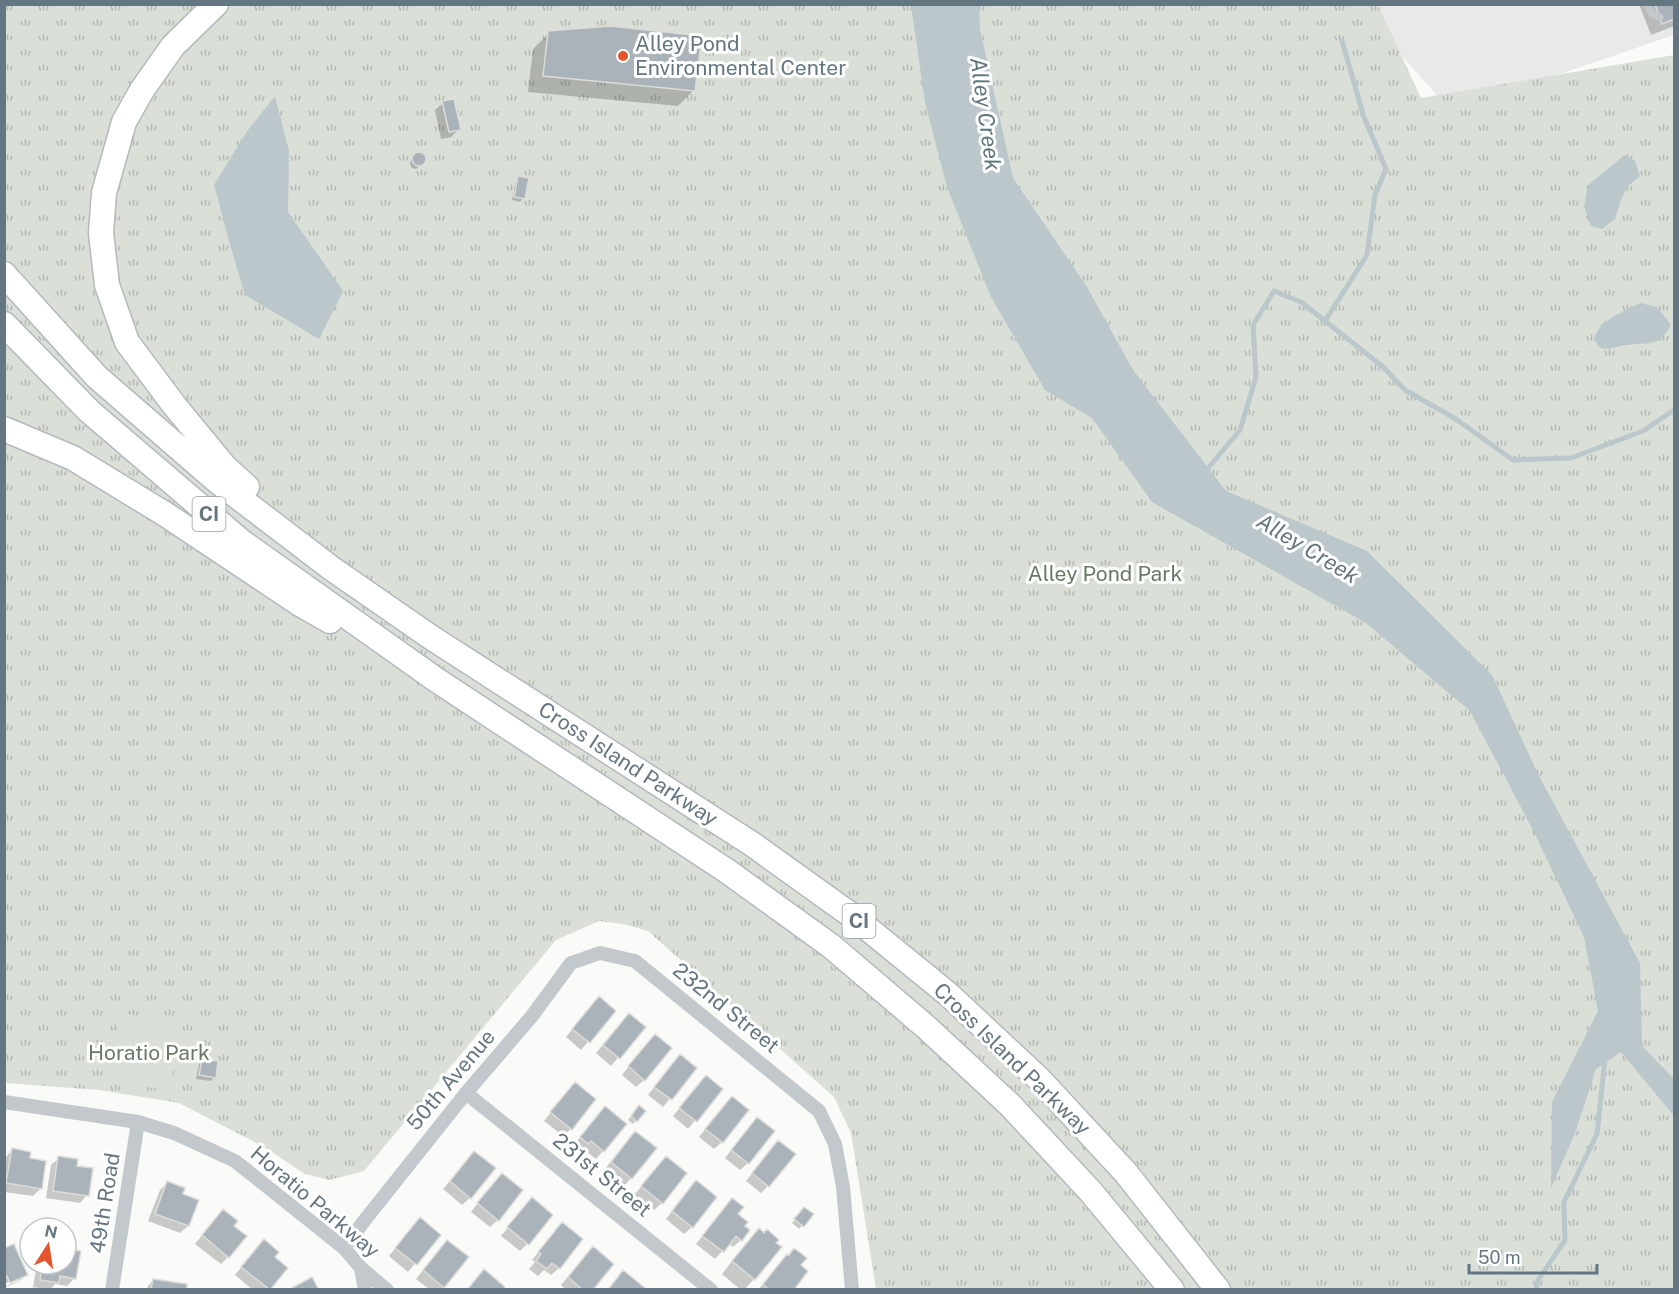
<svg xmlns="http://www.w3.org/2000/svg" width="1679" height="1294" font-family="'Public Sans',sans-serif">
<style>
.built{fill:#e8e9e9}
.park{fill:url(#park-tufts)}
.pitch{fill:#dadfd7}
.water{fill:#bbc7cb}
.shadow{fill:#0003}
.lines{fill:none;stroke-linecap:round;stroke-linejoin:round}
.stream{stroke:#bbc7cb;stroke-width:5}
.building{fill:#aab3b9;stroke:#dcdcda;stroke-width:1.5}
.motorway-casing{stroke:#b4b9bd;stroke-width:27}
.service{stroke:#c3c8cc;stroke-width:7}
.minor{stroke:#c3c8cc;stroke-width:14}
.motorway{stroke:#fff;stroke-width:24}
.poi-dot{fill:#e4572e;stroke:#fff;stroke-width:2}
.labels{text-anchor:middle;stroke-width:6;stroke-linejoin:round;paint-order:stroke}
.shield{fill:#fff;stroke:#939fa8;stroke-width:1.5}
.shield-label{font-size:20px;font-weight:bold;fill:#657683}
.poi-label{font-size:21px;fill:#657683;stroke:#fff;text-anchor:start}
.park-label{font-size:21px;fill:#687a64;stroke:#fff}
.street-label{font-size:21px;fill:#657683;stroke:#fff}
.water-label{font-size:22px;font-style:italic;fill:#60757c;stroke:#fff}
</style>
<defs>
<pattern id="park-tufts" width="24" height="20" patternUnits="userSpaceOnUse" patternTransform="scale(1.5)"><rect width="24" height="20" fill="#dadfd7"/><path d="M3 7l-1-3M5 7V3M7 7l1-3M15 17l-1-3M17 17v-4M19 17l1-3" fill="none" stroke="#b4b9b4"/></pattern>
</defs>
<rect width="100%" height="100%" fill="#fafaf8"/>
<!-- built -->
<path class="built" d="M1377,5H1674V35L1472,104L1447,106L1399,53Z"/>
<!-- park -->
<path class="park" d="M4,5H1378L1421,98L1674,55V1289H876L851,1133L834,1097L648,931L623,924L599,921L556,940L364,1171L329,1180L305,1174L264,1147L179,1103L99,1090L5,1083Z"/>
<!-- pitch -->
<path class="pitch" d="M120,1013L183,1024L177,1063L113,1052Z
M110,1056L174,1067L170,1091L107,1080Z"/>
<!-- water -->
<path class="water" d="M911,5H979L980,29L1013,178L1087,287L1133,370L1226,491L1367,551L1492,675L1540,778L1640,963L1642,1046L1674,1079V1116L1621,1052L1596,1069L1575,1133L1551,1188L1552,1102L1598,1011L1584,937L1533,830L1470,711L1366,623L1152,502L1092,418L1045,390L991,297L947,187L925,102Z
M275,96L289,151L288,212L343,291L319,339L245,295L231,248L214,185L248,130Z
M1625,155L1635,161L1640,176L1628,186L1621,200L1615,219L1602,229L1591,226L1584,207L1588,185Z
M1640,303L1657,307L1671,325C1659,348 1648,342 1627,345C1616,346 1610,351 1599,347L1594,338L1601,325L1616,315Z"/>
<!-- shadow -->
<path class="shadow" d="M1639,4H1674V26L1651,35Z
M549,33L694,90L678,106L528,92L533,49Z
M443,103L459,129L451,137L441,139L435,110Z
M419,154H422L425,158L424,162L416,169L412,168L410,164L411,160Z
M519,178L523,198L520,202L512,200L516,181Z
M591,1006L614,1011L581,1050L566,1037Z
M629,1015L644,1027L611,1066L596,1053Z
M647,1043L644,1080L636,1087L622,1075Z
M202,1060L215,1077L211,1081L196,1079L199,1064Z
M672,1064L695,1068L663,1107L648,1095Z
M699,1085L721,1089L688,1129L673,1116Z
M568,1092L571,1129L563,1136L544,1121Z
M724,1106L722,1142L714,1149L699,1137Z
M636,1110L644,1111L633,1124L628,1120Z
M597,1116L603,1151L596,1159L582,1148L580,1150L574,1145Z
M750,1126L748,1163L740,1170L725,1158Z
M628,1141L631,1178L624,1186L604,1170Z
M12,1150L28,1160L41,1188L33,1196L4,1192L5,1158Z
M771,1150L768,1186L761,1193L746,1181Z
M59,1158L75,1167L87,1195L80,1203L46,1198L51,1165Z
M666,1158L662,1203L654,1210L634,1195Z
M467,1160L470,1198L462,1205L443,1189Z
M494,1182L498,1220L490,1227L471,1212Z
M167,1183L181,1195L197,1201L188,1226L180,1233L148,1221L160,1190Z
M689,1190L692,1227L684,1234L666,1219Z
M732,1200L741,1240L733,1247L729,1244L715,1259L696,1244Z
M525,1207L527,1244L520,1251L501,1236Z
M801,1212L812,1215L799,1229L792,1223Z
M216,1218L232,1226L228,1257L221,1264L195,1244Z
M562,1224L559,1268L551,1275L544,1270L538,1276L529,1269L535,1262L532,1260Z
M413,1227L439,1235L408,1272L389,1256Z
M759,1230L754,1279L744,1290H741L722,1274L747,1242Z
M4,1249L26,1275L18,1282L4,1288V1287L19,1281V1277L4,1284Z
M256,1249L286,1268L268,1290H253L235,1275Z
M440,1249L443,1287L440,1290H430L416,1279Z
M66,1250L75,1278L67,1286L55,1284L50,1290L33,1287L37,1264H66Z
M585,1256L591,1290H566L561,1285Z
M787,1256L792,1290H758L780,1263Z
M153,1280L185,1290H145Z"/>
<g class="lines">
<!-- stream -->
<path class="stream" d="M1325,321L1367,255L1375,195L1386,169L1364,117L1342,41
M1204,473L1240,430L1256,377L1253,325L1274,291L1301,302L1382,366L1405,390L1456,419L1513,460L1571,458L1643,431L1674,410
M1536,1290L1537,1282L1565,1240L1564,1202L1597,1134L1605,1059"/>
</g>
<!-- building -->
<path class="building" d="M1655,4H1674V19L1662,24Z
M610,26L702,36L695,91L543,76L548,31Z
M454,99L461,130L449,132L442,101Z
M412 159a7 7 0 1 1 14 0a7 7 0 1 1-14 0Z
M518,176L529,178L525,199L514,197Z
M599,996L616,1011L590,1043L572,1029Z
M629,1013L646,1027L620,1059L603,1045Z
M655,1034L672,1048L645,1081L628,1066Z
M680,1054L697,1068L672,1100L654,1087Z
M202,1059L218,1061L216,1078L199,1075Z
M706,1075L723,1089L697,1122L679,1108Z
M575,1082L596,1099L572,1130L550,1112Z
M732,1096L749,1110L723,1143L705,1129Z
M639,1105L646,1111L637,1122L631,1116Z
M605,1106L627,1124L604,1152L591,1141L588,1144L580,1137Z
M757,1117L775,1131L749,1164L731,1150Z
M635,1131L657,1148L632,1179L611,1162Z
M778,1140L796,1154L769,1187L752,1173Z
M12,1148L31,1152L30,1158L46,1161L42,1189L6,1183Z
M474,1151L496,1168L471,1199L450,1181Z
M58,1156L78,1159L77,1166L93,1168L89,1196L53,1191Z
M666,1156L687,1173L663,1204L641,1186Z
M502,1173L523,1190L499,1221L477,1203Z
M696,1180L717,1197L693,1228L672,1211Z
M167,1181L185,1188L183,1194L199,1200L189,1226L155,1214Z
M532,1197L553,1215L529,1245L507,1227Z
M732,1198L744,1207L738,1214L748,1222L745,1226L750,1230L742,1241L736,1236L724,1252L702,1236Z
M804,1207L814,1214L804,1227L794,1219Z
M223,1209L238,1221L234,1226L247,1236L229,1258L202,1235Z
M420,1217L441,1235L417,1265L395,1248Z
M562,1222L583,1239L560,1269L552,1263L547,1269L536,1261L541,1254L538,1252Z
M759,1228L764,1233L767,1229L779,1240L776,1243L782,1247L755,1280L732,1261Z
M264,1239L279,1252L275,1257L288,1268L270,1290L241,1267Z
M447,1240L469,1257L444,1288L423,1270Z
M14,1244L28,1275L10,1283L7,1276L4,1277V1248Z
M593,1246L614,1264L593,1290H583L568,1277Z
M794,1248L807,1258L801,1265L808,1271L794,1290H769L763,1284L787,1254L789,1255Z
M66,1249L81,1251L76,1279L60,1276L59,1283L40,1280L42,1264H66Z
M484,1269L505,1287L502,1290H467Z
M623,1270L645,1288L643,1290H608Z
M312,1277L319,1290H288Z
M153,1279L187,1284V1290H151Z"/>
<g class="lines">
<defs>
<path id="motorway" d="M216,4L173,46L142,90L124,122L104,193L101,233L107,285L127,342L174,405L225,467L247,487
M4,274L97,377L217,481L331,568L429,636L752,844L851,915L948,994L1039,1079L1126,1173L1218,1290
M4,324L89,411L242,542L435,679L727,871L831,946L926,1027L1010,1105L1091,1192L1172,1290
M4,429L73,458L165,514L300,604L330,621"/>
</defs>
<!-- motorway casing -->
<use href="#motorway" class="motorway-casing"/>
<!-- service -->
<path class="service" d="M1647,4C1650,12 1652,16 1660,17"/>
<!-- minor -->
<path class="minor" d="M466,1093L711,1290
M4,1102L138,1122L174,1133L235,1161L344,1248L361,1268L387,1290
M344,1248L364,1221L466,1093L532,1016L571,963L600,953L635,961L819,1111L835,1144L843,1187L852,1290
M361,1268L365,1290
M112,1290L138,1122"/>
<!-- motorway -->
<use href="#motorway" class="motorway"/>
</g>
<!-- markers -->
<circle class="poi-dot" cx="623" cy="56" r="6"/>
<g class="labels">
<!-- shield labels -->
<g class="shield">
<rect x="192.5" y="497" width="33" height="34" rx="4.5"/>
<rect x="842.5" y="904" width="33" height="34" rx="4.5"/>
</g>
<g class="shield-label">
<text x="209" y="521">CI</text>
<text x="859" y="928">CI</text>
</g>
<!-- poi labels -->
<g class="poi-label">
<text x="635" y="51">Alley Pond<tspan x="635" dy="24">Environmental Center</tspan></text>
</g>
<!-- park labels -->
<g class="park-label">
<text x="1105" y="581">Alley Pond Park</text>
<text x="149" y="1060">Horatio Park</text>
</g>
<!-- street labels -->
<g class="street-label">
<text transform="translate(628 764) rotate(33)" y="7">Cross Island Parkway</text>
<text transform="translate(726 1008) rotate(39)" y="7">232nd Street</text>
<text transform="translate(1012 1059) rotate(44)" y="7">Cross Island Parkway</text>
<text transform="translate(451 1080) rotate(-50)" y="7">50th Avenue</text>
<text transform="translate(602 1175) rotate(39)" y="7">231st Street</text>
<text transform="translate(315 1202) rotate(40)" y="7">Horatio Parkway</text>
<text transform="translate(105 1203) rotate(-81)" y="7">49th Road</text>
</g>
<!-- water labels -->
<g class="water-label">
<text transform="translate(986 114) rotate(82)" y="8">Alley Creek</text>
<text transform="translate(1308 548) rotate(31)" y="8">Alley Creek</text>
</g>
</g>
<!-- border -->
<rect width="1679" height="1294" fill="none" stroke="#657683" stroke-width="12"/>
<!-- north arrow -->
<g transform="translate(48 1246) rotate(12)"><circle r="28" fill="#ffffff" stroke="#c1c8cd" stroke-width="1.5"/>
<path d="M0-4.5L10 22L0 15L-10 22Z" fill="#e4572e"/>
<text y="-9" font-size="16" font-weight="bold" text-anchor="middle" fill="#657683">N</text>
</g>
<!-- scale -->
<path d="M1469 1264v9h128v-9" fill="none" stroke="#657683" stroke-width="3"/>
<text x="1478" y="1264" font-size="18" fill="#657683" stroke="#ffffff" stroke-width="4.5" paint-order="stroke">50 m</text>
</svg>
